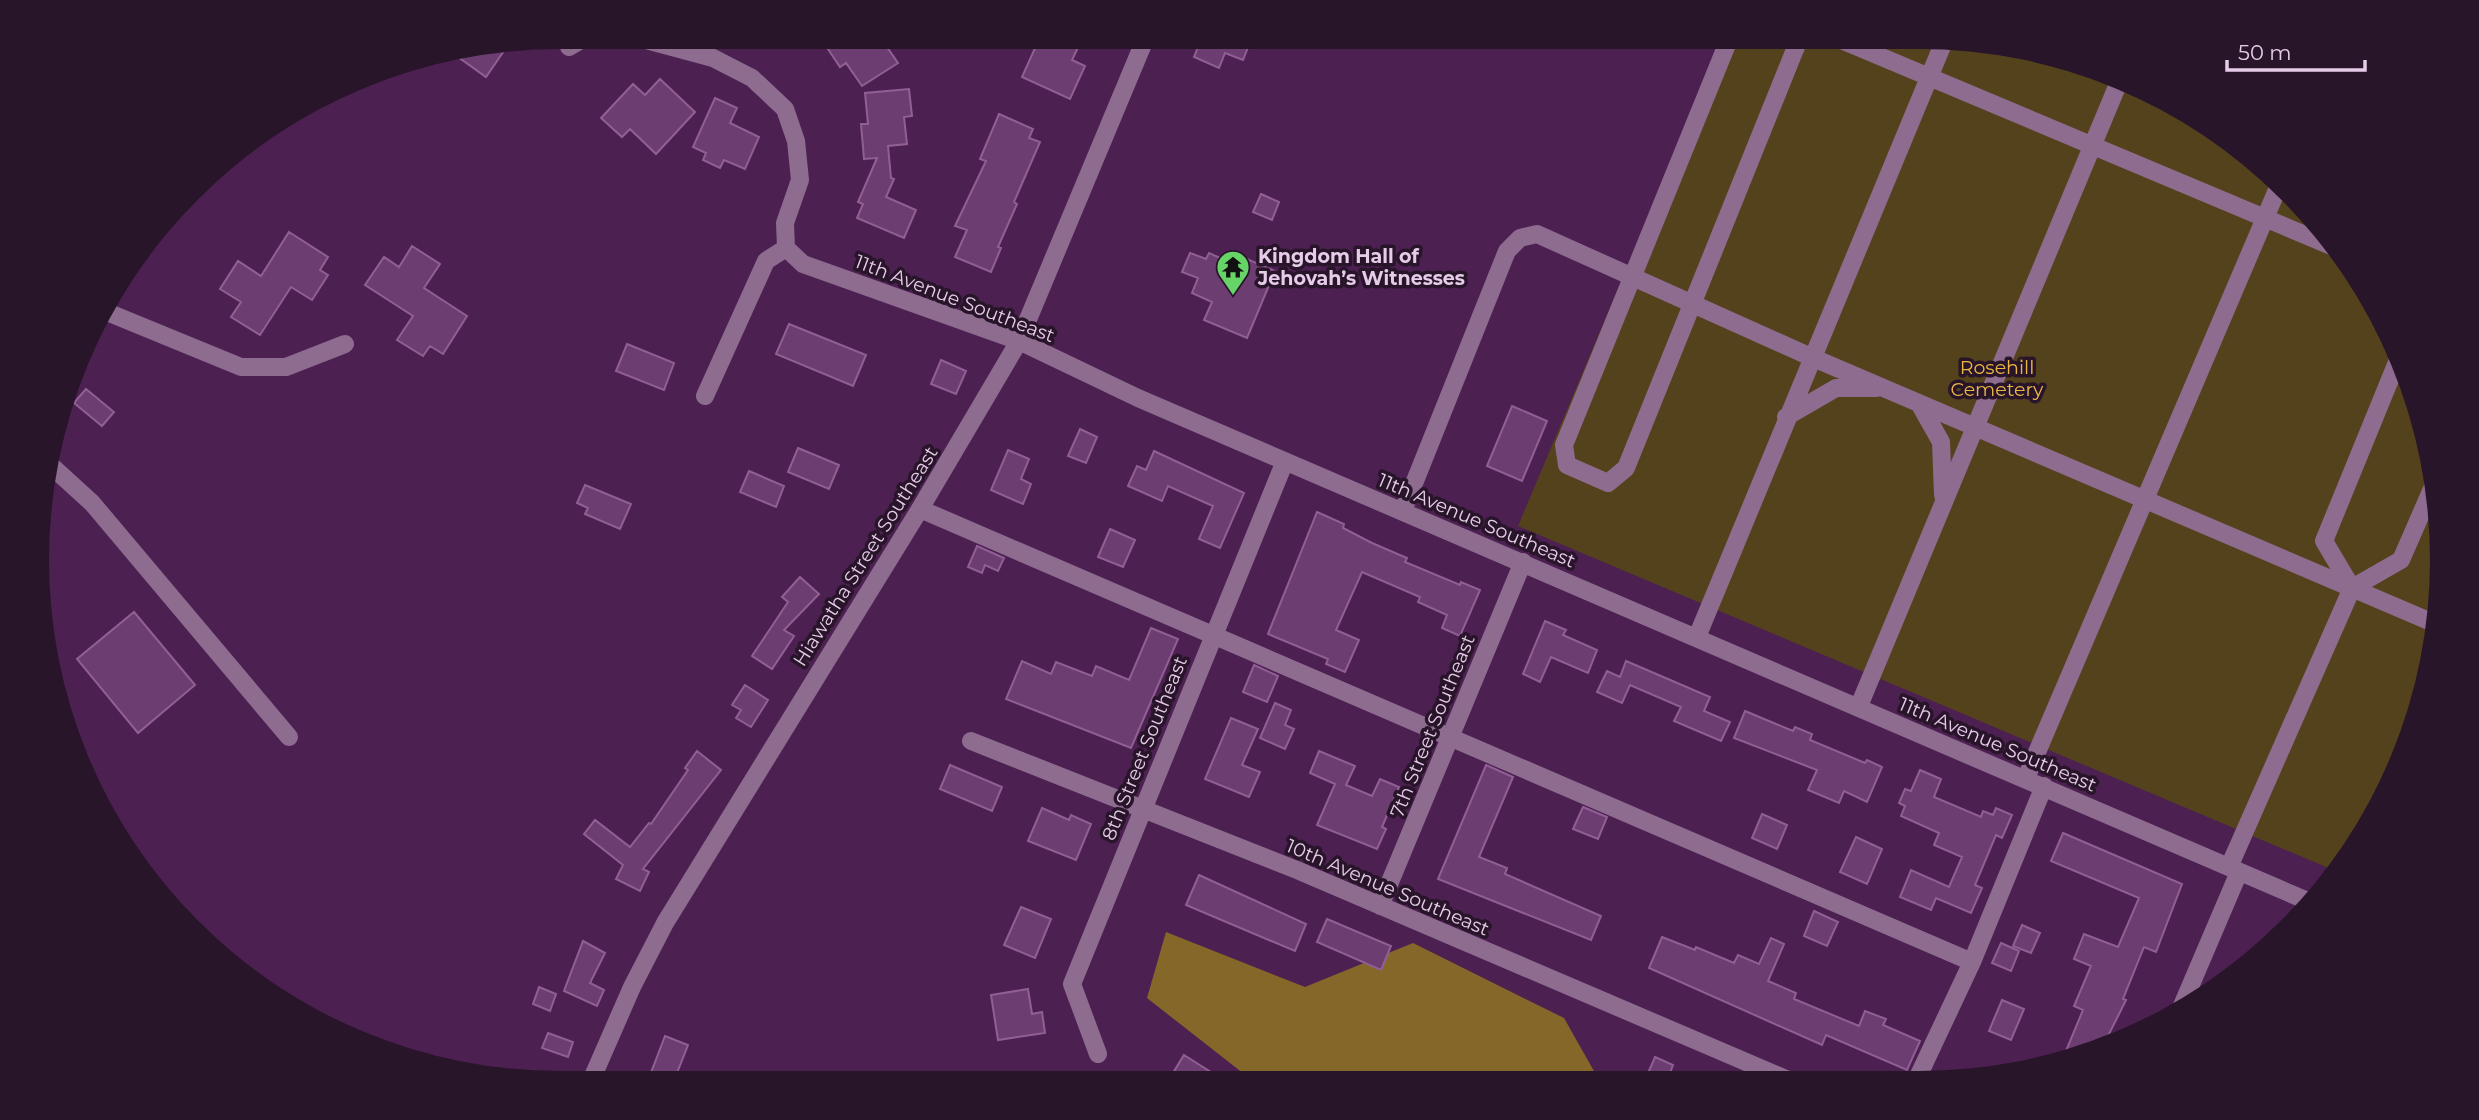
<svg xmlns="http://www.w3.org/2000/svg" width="2479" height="1120" font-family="Montserrat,sans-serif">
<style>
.green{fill:#54421d}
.forest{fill:#856829}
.building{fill:#6c3d70;stroke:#915f95;stroke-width:2}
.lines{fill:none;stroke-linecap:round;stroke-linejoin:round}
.minor{stroke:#8d6c90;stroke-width:18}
.labels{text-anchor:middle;stroke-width:7;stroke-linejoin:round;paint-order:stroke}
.poi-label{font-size:19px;font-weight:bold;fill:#e7cce9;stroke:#28152a;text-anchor:start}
.street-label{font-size:19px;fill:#e7cce9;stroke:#28152a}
.park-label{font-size:19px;fill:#ecb845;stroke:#28152a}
</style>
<rect width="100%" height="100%" fill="#4d2052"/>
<!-- green -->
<path class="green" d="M1724,37C1855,37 1995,25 2119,77C2329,164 2459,383 2437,609C2436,626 2436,645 2432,663C2425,694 2415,731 2402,760C2386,799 2359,835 2338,872L1518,526Z"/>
<!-- forest -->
<path class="forest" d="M1166,932L1305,987L1413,943L1564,1018L1599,1080L1253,1081L1147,998Z"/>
<!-- building -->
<path class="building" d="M820,37H880L898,63L862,86L846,63L840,67Z
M1040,37H1083L1072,60L1085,66L1070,99L1022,77Z
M1188,37H1252L1243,60L1225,53L1219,68L1194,57L1200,42Z
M508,45L486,77L454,54Z
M660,79L695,112L656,154L630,129L622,137L601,118L633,84L645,95Z
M909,89L912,116L904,117L907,144L888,146L891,178L894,179L886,197L916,210L904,238L857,218L863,204L858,202L877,158L864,159L861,124H868L865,93Z
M715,98L737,108L730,123L759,137L745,169L724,160L720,168L703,160L706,153L693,147Z
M999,114L1033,129L1029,138L1040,142L1014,202L1017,204L998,247L1001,248L991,272L955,257L967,230L955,226L986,161L980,159Z
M1261,194L1279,202L1272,220L1253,212Z
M289,232L328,257L320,270L328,275L312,300L291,287L260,335L231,317L241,302L220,289L238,261L261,276Z
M412,246L440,264L424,288L467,316L443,354L430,346L423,356L397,340L413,316L365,285L384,257L399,267Z
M1190,253L1206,259L1209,253L1229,262L1233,253L1275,271L1247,338L1204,320L1212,302L1192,293L1198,278L1182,272Z
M789,324L866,355L853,386L776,354Z
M627,344L674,363L664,390L616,371Z
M941,360L966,371L956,394L931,384Z
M86,389L114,412L102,426L74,403Z
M1512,406L1547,421L1522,481L1487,466Z
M1080,429L1097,437L1086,463L1068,456Z
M798,448L839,465L829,489L788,472Z
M1008,450L1029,459L1021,479L1031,484L1023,504L991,490Z
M1154,451L1244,493L1220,548L1199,539L1213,506L1168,486L1162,501L1128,486L1137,466L1146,470Z
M749,471L784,486L776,507L740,492Z
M585,485L631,504L620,529L585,514L588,508L577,503Z
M1317,512L1344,524L1343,528L1372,543L1407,558L1405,562L1460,585L1461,582L1480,590L1460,636L1442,628L1447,615L1418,602L1420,597L1362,572L1336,630L1359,640L1345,672L1326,664L1328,659L1268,634Z
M1110,529L1135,540L1123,567L1098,557Z
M977,546L1004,558L998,571L985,565L982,573L968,567Z
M800,577L819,594L784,630L794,636L772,669L752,656L788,602L782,597Z
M134,612L195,685L138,733L77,659Z
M1545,621L1566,630L1563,635L1597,650L1588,673L1551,657L1540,682L1523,674Z
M1151,628L1178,639L1131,748L1006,699L1022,661L1051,674L1056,662L1092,676L1096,666L1129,680Z
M1626,661L1710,697L1704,711L1730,722L1721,741L1674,721L1681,707L1630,685L1622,703L1597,692L1607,671L1620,677Z
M1254,665L1278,676L1267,702L1243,692Z
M745,685L768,700L751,727L736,718L741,710L732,705Z
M1275,703L1291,710L1285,725L1294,729L1285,749L1260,738Z
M1745,711L1793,731L1795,727L1812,734L1810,740L1865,763L1867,760L1882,767L1867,802L1844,791L1839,803L1808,790L1817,770L1734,738Z
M1231,718L1258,729L1242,765L1260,772L1249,797L1205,779Z
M697,751L721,770L643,869L649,872L640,891L616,879L623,865L584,834L595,820L630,847L649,823L651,824L688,770L685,768Z
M1319,751L1355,766L1346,785L1372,796L1380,779L1399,787L1382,827L1386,829L1377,849L1317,825L1335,784L1310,773Z
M950,765L1002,787L992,811L940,789Z
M1486,765L1513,777L1479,857L1507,868L1505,874L1601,916L1591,940L1438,879Z
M1920,770L1941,779L1934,797L1981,817L1983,811L1993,815L1996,808L2012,815L2002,838L1996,835L1975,885L1982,888L1971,913L1936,898L1931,910L1900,897L1911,870L1949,887L1962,857L1934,845L1939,833L1901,816L1905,806L1899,803L1905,789L1911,791Z
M1583,807L1607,817L1598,839L1573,829Z
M1042,808L1069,820L1071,815L1091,824L1076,860L1028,841Z
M1762,814L1787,825L1777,849L1752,838Z
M2063,833L2182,884L2156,952L2144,947L2123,999L2126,1000L2102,1048L2063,1058L2083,1010L2074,1006L2091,966L2074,959L2084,934L2118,947L2139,898L2051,861Z
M1856,837L1882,849L1867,884L1840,872Z
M1199,875L1306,924L1295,951L1186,905Z
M1021,907L1051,919L1035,958L1004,945Z
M1814,911L1838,922L1827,946L1804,936Z
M1327,919L1391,946L1381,970L1317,942Z
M2022,925L2040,933L2031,953L2013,946Z
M1662,937L1695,950L1696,947L1734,963L1738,955L1759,964L1771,938L1784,944L1768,981L1796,993L1794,999L1859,1026L1865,1011L1886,1019L1883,1025L1920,1041L1907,1070L1826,1035L1822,1045L1649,968Z
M583,941L605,953L590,983L604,990L597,1006L564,991Z
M2001,943L2019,951L2011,971L1992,963Z
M539,987L556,994L550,1011L533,1004Z
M1028,989L1032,1014L1042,1012L1045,1033L998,1040L991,995Z
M2002,1000L2024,1009L2011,1040L1989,1031Z
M548,1033L573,1042L568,1057L542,1048Z
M665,1036L688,1045L673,1083H647Z
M1184,1055L1225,1081H1168Z
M1655,1057L1673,1065L1667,1080H1645Z"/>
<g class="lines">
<!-- minor -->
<path class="minor" d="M635,37L713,58L752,78L785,109L796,141L800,180L785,223L786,248
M1730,37L1564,445L1567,465L1608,483L1626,468L1800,37
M1834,37L2336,248
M569,47L586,37
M786,248L803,264L1019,341L1138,398L2310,902
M102,310L241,367H286L345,344
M705,396L766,261L786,248
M1919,403L1941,442L1943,495
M1786,417L1836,388H1877
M47,462L92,503L289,737
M920,509L1972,962
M1403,511L1507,251L1520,238L1537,234L1811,357L2436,624
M2352,588L2324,541L2400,355
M1697,637L1945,39
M1859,706L2121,77
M971,741L1297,870L1786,1079
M2026,778L2280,183
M2229,867L2352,588L2401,560L2435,482
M1380,906L1523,562
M2181,1008L2239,872
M1098,1054L1072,984L1285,461
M1917,1079L1972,962L2044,786
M590,1083L632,987L665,923L920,509L1019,341L1146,37"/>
</g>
<!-- icons -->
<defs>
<symbol id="temple-pin" viewBox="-11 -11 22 30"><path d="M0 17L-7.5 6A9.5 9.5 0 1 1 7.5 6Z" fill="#66d467" stroke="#28152a"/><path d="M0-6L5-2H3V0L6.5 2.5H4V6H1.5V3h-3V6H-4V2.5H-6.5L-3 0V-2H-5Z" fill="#111"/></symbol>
</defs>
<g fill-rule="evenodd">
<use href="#temple-pin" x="1214" y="248" width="38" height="52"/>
</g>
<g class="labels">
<!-- poi labels -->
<g class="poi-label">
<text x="1258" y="263">Kingdom Hall of<tspan x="1258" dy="22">Jehovah’s Witnesses</tspan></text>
</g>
<!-- street labels -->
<g class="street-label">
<text transform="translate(955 298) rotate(21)" y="7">11th Avenue Southeast</text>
<text transform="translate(1477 520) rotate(23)" y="7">11th Avenue Southeast</text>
<text transform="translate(865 556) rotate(-58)" y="7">Hiawatha Street Southeast</text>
<text transform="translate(1432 726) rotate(-68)" y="7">7th Street Southeast</text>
<text transform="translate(1998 744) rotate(23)" y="7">11th Avenue Southeast</text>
<text transform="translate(1144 748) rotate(-68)" y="7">8th Street Southeast</text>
<text transform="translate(1388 887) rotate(23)" y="7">10th Avenue Southeast</text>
</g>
<!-- park labels -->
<g class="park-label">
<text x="1997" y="374">Rosehill<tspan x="1997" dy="22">Cemetery</tspan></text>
</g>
</g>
<!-- crop -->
<path d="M0 0H2479V1120H0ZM560 49H1919A511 511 0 0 1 2430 560V560A511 511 0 0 1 1919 1071H560A511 511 0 0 1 49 560V560A511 511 0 0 1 560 49Z" fill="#28152a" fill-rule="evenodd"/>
<!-- scale -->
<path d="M2227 60v10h138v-10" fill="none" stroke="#e7cce9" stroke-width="3.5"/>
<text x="2238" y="60" font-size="21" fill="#e7cce9" stroke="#28152a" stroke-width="5" paint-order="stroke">50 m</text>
</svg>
